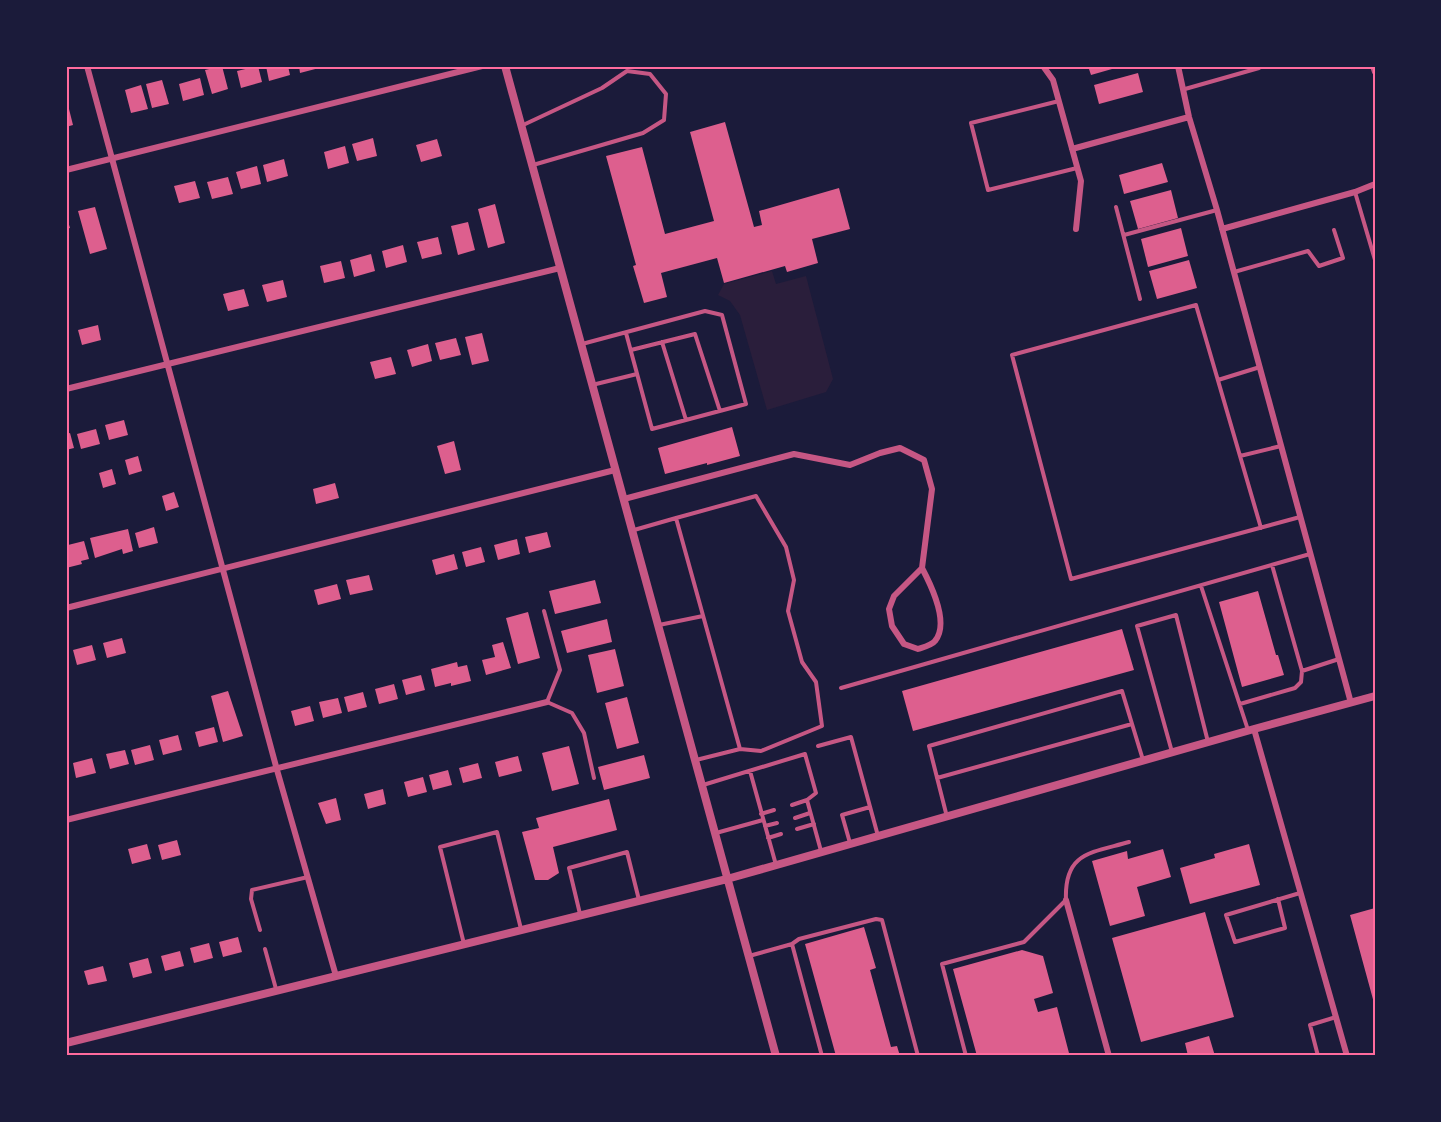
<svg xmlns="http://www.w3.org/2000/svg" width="1441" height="1122" font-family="'PT Serif',serif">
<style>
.green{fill:#2a1e3b}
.building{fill:#dd5f8e}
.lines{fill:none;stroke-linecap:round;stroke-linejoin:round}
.service{stroke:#c65784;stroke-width:4}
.minor{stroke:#c65784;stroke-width:6}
.tertiary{stroke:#c65784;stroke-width:8}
.neatline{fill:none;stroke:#ff6b9d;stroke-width:2}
</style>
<rect width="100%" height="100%" fill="#1b1b3a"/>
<!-- green -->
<path class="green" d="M772,271L776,284L806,276L833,379L826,392L767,410L740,315L730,301L718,295L724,284Z"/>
<!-- building -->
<path class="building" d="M222,66L228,89L212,94L205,70Z
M258,66L262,82L241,88L237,71Z
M266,66H288L290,75L269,81Z
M299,66H323V67L300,73Z
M1088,66H1119V67L1091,75Z
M1138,73L1143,92L1099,104L1094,85Z
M200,78L204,95L183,101L179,84Z
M162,80L169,104L152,108L146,84Z
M141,85L148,109L131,113L125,90Z
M67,101L73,125L66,127V102Z
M725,122L754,227L762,225L759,211L839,188L850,229L812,239L818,263L787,272L785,266L724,283L717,258L661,273L667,297L644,303L633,266L636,265L606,156L642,147L665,234L714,221L690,132Z
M373,138L377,156L357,161L352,144Z
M437,139L442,156L421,162L416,145Z
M345,146L349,163L328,169L324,152Z
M284,159L288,176L267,182L263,165Z
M1162,163L1168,182L1124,194L1119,175Z
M257,166L261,184L241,189L236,172Z
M228,177L233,194L212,199L207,182Z
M195,181L200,198L179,203L174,186Z
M1171,190L1178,218L1138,229L1130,201Z
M495,204L505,243L488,248L478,209Z
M95,207L107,249L90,254L78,211Z
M66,215L70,228L66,229Z
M468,222L475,250L458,255L451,226Z
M1181,228L1188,256L1148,267L1141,239Z
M438,237L442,254L422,259L417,242Z
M403,245L407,262L386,268L382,251Z
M371,254L375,271L354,277L350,260Z
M1189,260L1197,288L1157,299L1149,271Z
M341,261L345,278L324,283L320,266Z
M283,280L287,297L267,302L262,285Z
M244,289L249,306L228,311L223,294Z
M98,325L101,340L82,345L78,330Z
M482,333L489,361L472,365L465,337Z
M456,338L461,355L440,360L435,343Z
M428,344L432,361L412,367L407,350Z
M391,357L396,374L375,379L370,362Z
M124,420L128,435L109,440L105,425Z
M732,427L740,456L707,465V463L665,474L658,448Z
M96,429L100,444L81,449L77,434Z
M70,433L74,448L66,450V434Z
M454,441L461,470L445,474L437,446Z
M138,456L142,471L129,475L125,460Z
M112,469L116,484L103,488L99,473Z
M335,483L339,498L316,504L313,489Z
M174,492L179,507L166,511L162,496Z
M154,527L158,543L139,548L135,533Z
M128,529L133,551L123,554L122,549L95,558L90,538Z
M547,532L551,547L529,553L525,537Z
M517,539L520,554L498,560L494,545Z
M84,541L89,559L81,561L82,564L66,568L68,545Z
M481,547L485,562L466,567L462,552Z
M454,554L458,569L436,575L432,560Z
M369,575L373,590L350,595L346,580Z
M595,580L601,603L555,614L549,591Z
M337,584L341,599L318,605L314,590Z
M1258,591L1276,655H1278L1284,675L1242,687L1219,602Z
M528,612L540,658L518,664L506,618Z
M607,619L612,642L567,653L561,631Z
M1122,629L1134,670L913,731L902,691Z
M122,638L126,653L107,658L103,643Z
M503,642L511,668L486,675L482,660L495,657L492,645Z
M92,645L96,660L77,665L73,650Z
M615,649L624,686L597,693L588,655Z
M457,662L458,667L467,665L471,681L451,686V683L435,687L431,669Z
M421,675L425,690L406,695L402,680Z
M394,684L398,699L379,704L375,689Z
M228,691L243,736L223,742L211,696Z
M363,692L367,707L348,712L344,697Z
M627,697L639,743L617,749L605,703Z
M338,698L342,713L323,718L319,702Z
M310,706L314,721L295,726L291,711Z
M214,727L218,742L199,747L195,732Z
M178,735L182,750L163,755L159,740Z
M150,745L154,760L135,765L131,750Z
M569,746L579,784L552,791L542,753Z
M125,750L129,764L110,769L106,754Z
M644,755L650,778L604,790L598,767Z
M518,756L522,771L499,777L495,762Z
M92,758L96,773L76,778L73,763Z
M478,763L482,778L463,783L459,768Z
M448,770L452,785L433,790L429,775Z
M423,777L427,792L408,797L404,782Z
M383,789L386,804L368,809L364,794Z
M336,798L341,820L326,824L318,803Z
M609,799L617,830L553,847L559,873L548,880H535L522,832L539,828L536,818Z
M177,840L181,855L162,860L158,845Z
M147,844L151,859L132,864L128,849Z
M1249,844L1260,885L1190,904L1180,868L1215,858L1214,854Z
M1163,849L1171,877L1137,887L1145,916L1110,926L1092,861L1127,851L1128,859Z
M1375,908V1003H1374L1350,915Z
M1205,912L1234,1017L1141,1042L1112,938Z
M864,927L876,968L870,970L891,1047L897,1046L900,1056H836L805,944Z
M238,937L242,952L223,957L219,942Z
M209,943L213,958L194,963L190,948Z
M1022,950L1043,956L1053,993L1034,999L1038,1012L1057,1007L1069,1053L1058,1056H977L953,969Z
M180,951L184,966L165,971L161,956Z
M148,958L152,973L133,978L129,963Z
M103,966L107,981L88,985L84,971Z
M1209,1036L1215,1056H1188L1185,1043Z"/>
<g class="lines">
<!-- service -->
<path class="service" d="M1185,89L1259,68
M1059,101L971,123L988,190L1077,168
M521,126L602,88L627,71L650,74L666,94L664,120L643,133L533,165
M1355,192L1375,260
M1116,207L1140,299
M1124,235L1217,210
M1234,272L1308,251L1319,266L1343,258L1334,230
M662,342L686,420
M582,344L705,311L722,315L746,404L652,429L626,333
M631,350L695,334L720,411
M1218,380L1260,367
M592,385L637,374
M1240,456L1281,446
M676,518L756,496L786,547L794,580L788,611L802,662L816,682L822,726L761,751L740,749
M1261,528L1196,305L1012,355L1071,579L1300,517
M634,530L676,518L740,749L696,760
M1201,586L1248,730
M544,611L560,670L547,702L572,713L584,733L594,778
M659,625L703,616
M1302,671L1339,659
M841,688L1310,554
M1240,704L1295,688L1301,682L1302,671L1272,565
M818,746L851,737L878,836
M1172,752L1137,626L1176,615L1208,742
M750,771L776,865
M937,778L1132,724
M703,785L805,754L816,793L807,800L821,851
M792,805L807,800
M761,814L774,810
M947,817L929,746L1122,691L1143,760
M795,818L810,813
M765,826L777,823
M797,829L814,824
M716,833L763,820
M768,838L781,834
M850,843L842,815L870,807
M1278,899L1285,928L1235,942L1226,915L1300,893
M580,914L569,868L627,852L639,900
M260,930L251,899L252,890L308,877
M464,944L440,847L497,832L521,929
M792,944L822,1056
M265,949L276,989
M749,956L792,944L799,939L876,919L882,920L918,1056
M966,1056L942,964L1024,942L1066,900C1064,852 1091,853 1129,842
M1318,1056L1310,1025L1336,1017"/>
<!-- minor -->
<path class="minor" d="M87,66L277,770L336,976
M1043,66L1053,80L1081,181L1076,229
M1178,66L1189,117L1217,210L1351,703
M1373,66L1375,72
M1072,149L1189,117
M66,170L482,66
M1222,229L1355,192L1375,184
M66,389L560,268
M624,499L794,454L850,465L880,453L900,448L924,460L932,489L922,568
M922,568C931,585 950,623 935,641C932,645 924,647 918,649L904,644L892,626L889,609L894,596Z
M66,608L615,470
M1254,729L1347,1056
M66,820L547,702
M1066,900L1109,1056"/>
<!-- tertiary -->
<path class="tertiary" d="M505,66L776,1056
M66,1043L727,879L1254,729L1375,696"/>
</g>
<!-- border -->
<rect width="1441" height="1122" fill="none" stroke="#1b1b3a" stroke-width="135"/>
<rect x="68" y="68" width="1306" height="986" class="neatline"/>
</svg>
